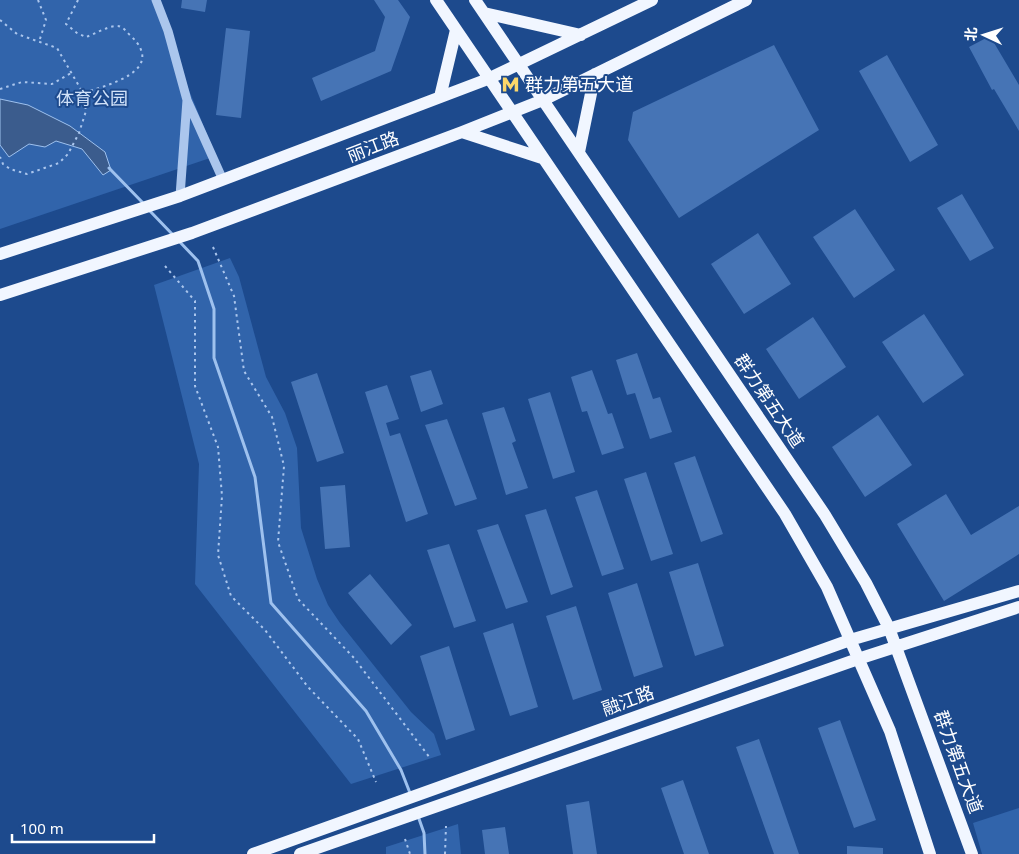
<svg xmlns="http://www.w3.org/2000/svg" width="1019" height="854" font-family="'Noto Sans','Noto Sans SC',sans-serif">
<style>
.green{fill:#3164ab}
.water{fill:#3b5c8d;stroke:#9ec1ee}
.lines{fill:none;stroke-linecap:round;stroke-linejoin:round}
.stream{stroke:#9ec1ee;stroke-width:3}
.building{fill:#4674b5}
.path{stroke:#abc6ed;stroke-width:2;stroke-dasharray:2.5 4;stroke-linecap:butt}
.minor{stroke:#abc6ed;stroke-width:9}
.major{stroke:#f1f6ff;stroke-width:12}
.labels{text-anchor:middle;stroke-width:4;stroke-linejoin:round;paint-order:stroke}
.poi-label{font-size:18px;fill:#fff;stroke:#1d4a8d;text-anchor:start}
.park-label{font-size:18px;fill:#d1e2f9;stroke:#1d4a8d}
.street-label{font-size:18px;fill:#fff;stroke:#1d4a8d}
</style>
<rect width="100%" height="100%" fill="#1d4a8d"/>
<!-- green -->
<path class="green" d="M0,0H152L216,156L0,229Z
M230,258L239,277L266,377L285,413L297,448L301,528L317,579L328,605L340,623L411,712L434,734L441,755L351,784L195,584L199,464L154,285Z
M1019,808V854H982L973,823Z
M458,824L461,854H386V847Z"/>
<!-- water -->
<path class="water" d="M0,99L28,105L70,126L105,152L111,170L103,175L82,149L56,141L45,147L29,144L9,157L0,145Z"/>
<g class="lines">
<!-- stream -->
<path class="stream" d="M109,168L143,203
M149,210L174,236
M178,240L198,261L214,309V358L255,477L271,603L366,711L401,770L410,793
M418,816L424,833L425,854"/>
</g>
<!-- building -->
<path class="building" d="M182,0H207L205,12L181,8Z
M374,0H398L410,17L391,71L321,101L312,78L375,51L385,17Z
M226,28L250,31L241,118L216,115Z
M990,36L1019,85V131L994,89L992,90L969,47Z
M774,45L819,130L679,218L628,140L633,112Z
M887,55L938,145L910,162L859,71Z
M962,194L994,248L970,261L937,208Z
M855,209L895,270L854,298L813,237Z
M758,233L791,284L744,314L711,264Z
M924,314L964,375L923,403L882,342Z
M813,317L846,367L799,399L766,349Z
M637,353L653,399L660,397L672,432L650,439L635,393L627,395L616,360Z
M431,370L443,404L421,412L410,376Z
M592,370L608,414L612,413L624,448L602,455L587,411L582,412L571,377Z
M317,373L344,453L317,462L291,382Z
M387,385L399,419L386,423L390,436L400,433L428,514L406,522L365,392Z
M550,392L575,472L553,479L528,399Z
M504,407L516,441L512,443L528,488L506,495L482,413Z
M878,415L912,465L865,497L832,447Z
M447,419L477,499L455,506L425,425Z
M695,456L723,534L701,542L674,463Z
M646,472L673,554L651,561L624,479Z
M345,485L350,547L325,549L320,487Z
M597,490L624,569L602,576L575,497Z
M946,494L971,535L1019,506V554L944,601L897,524Z
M546,509L573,587L551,595L525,515Z
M498,524L528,602L506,609L477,530Z
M449,544L476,621L454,628L427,550Z
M698,563L724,646L695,656L669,572Z
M370,574L412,625L391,645L348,593Z
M637,583L663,667L634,677L608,593Z
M576,606L602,690L573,700L546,616Z
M513,623L538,707L510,716L483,633Z
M449,646L475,730L446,740L420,656Z
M840,720L876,820L854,828L818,728Z
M759,739L799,854H774L736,747Z
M683,780L709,854H684L661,788Z
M589,801L597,854H573L566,805Z
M505,827L509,854H485L482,830Z
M847,846L883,848V854H847Z"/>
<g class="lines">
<!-- path -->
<path class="path" d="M38,0L46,20L39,42
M78,0L66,24L77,33L86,37C95,34 106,27 115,26C123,25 126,32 131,36C167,71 108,85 83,93
M0,20L17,34L57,48L83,93L86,111L79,133L68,154L59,163L27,174L10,169L3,164L0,157
M0,89L22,82L52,84L71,73
M213,247L234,296L244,371L272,417L284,466L278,542L298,599L354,658L430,758
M165,266L195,301V386L218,447L222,496L218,555L231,596L265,630L308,687L358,739L376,782
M405,839L410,854
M445,854L446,826"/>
<!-- minor -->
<path class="minor" d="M156,0L168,31L187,100
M180,196L187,100L223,180"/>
<!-- major -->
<path class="major" d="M436,0L785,514L827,587L890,731L930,854
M475,0L825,515L866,583L889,628L972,854
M484,13L581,35
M440,97L456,30
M462,132L542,158
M579,152L595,74
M0,254L180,196L488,79L652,0
M0,295L192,233L462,132L543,100L746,0
M253,854L850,640L1019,591
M300,854L858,659L1019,607"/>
</g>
<!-- icons -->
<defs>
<symbol id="metro-bare" viewBox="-9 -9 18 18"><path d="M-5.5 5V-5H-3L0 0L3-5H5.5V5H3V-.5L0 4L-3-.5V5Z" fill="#fcd76a" stroke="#1d4a8d" stroke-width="2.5" paint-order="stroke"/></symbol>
</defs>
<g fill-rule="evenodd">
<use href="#metro-bare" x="498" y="72" width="25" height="25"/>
</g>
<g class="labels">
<!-- poi labels -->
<g class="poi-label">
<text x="525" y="91">群力第五大道</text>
</g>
<!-- park labels -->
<g class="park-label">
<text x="92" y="105">体育公园</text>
</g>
<!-- street labels -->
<g class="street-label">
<text transform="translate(373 147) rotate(-21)" y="6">丽江路</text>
<text transform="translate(769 401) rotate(56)" y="6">群力第五大道</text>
<text transform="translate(628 701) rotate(-20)" y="6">融江路</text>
<text transform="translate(958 762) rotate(70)" y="6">群力第五大道</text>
</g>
</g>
<!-- north arrow -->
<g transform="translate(984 35) rotate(274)" stroke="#1d4a8d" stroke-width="4" paint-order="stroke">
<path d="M0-4L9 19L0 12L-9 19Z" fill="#ffffff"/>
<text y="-8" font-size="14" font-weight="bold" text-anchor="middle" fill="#ffffff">北</text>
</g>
<!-- scale -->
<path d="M12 834v8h142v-8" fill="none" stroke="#ffffff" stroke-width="2.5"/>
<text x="20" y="834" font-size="15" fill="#ffffff" stroke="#1d4a8d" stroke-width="4" paint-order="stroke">100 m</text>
</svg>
